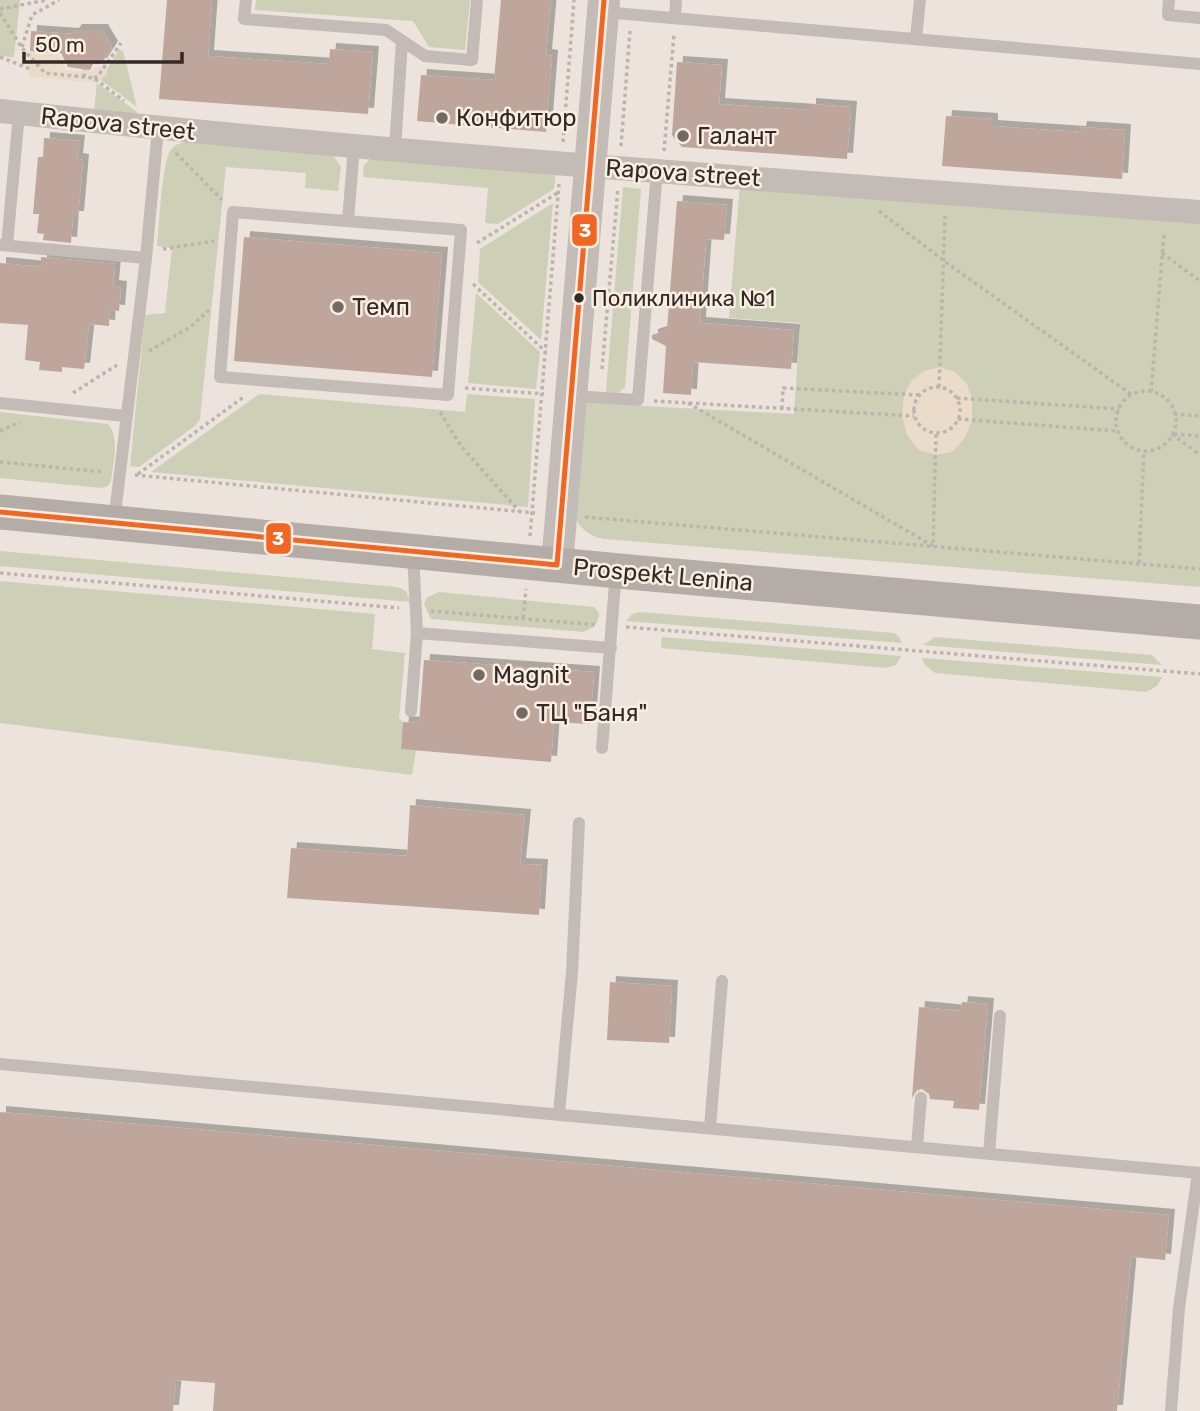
<svg xmlns="http://www.w3.org/2000/svg" width="1200" height="1411" font-family="Rubik,sans-serif">
<style>
.green{fill:#cdd0b6}
.plaza{fill:#eadbca}
.building{fill:#bfa69d;filter:url(#shadow)}
.lines{fill:none;stroke-linecap:round;stroke-linejoin:round}
.path{stroke:#bcb4af;stroke-width:3.5;stroke-dasharray:3.5 3.5;stroke-linecap:butt}
.service{stroke:#c3bbb6;stroke-width:12}
.minor{stroke:#c3bbb6;stroke-width:24}
.tertiary{stroke:#c3bbb6;stroke-width:32}
.secondary{stroke:#b4aca6;stroke-width:35}
.bus-1-casing{stroke:#f9eee2;stroke-width:10}
.bus-1{stroke:#f26522;stroke-width:5}
.poi-dot{fill:#746a65;stroke:#f9eee2;stroke-width:2.5}
.bus-dot{fill:#342925;stroke:#f9eee2;stroke-width:2.5}
.labels{text-anchor:middle;stroke-width:5;stroke-linejoin:round;paint-order:stroke}
.bus-label{font-size:22px;fill:#342925;stroke:#f9eee2;text-anchor:start}
.poi-label{font-size:24px;fill:#342925;stroke:#f9eee2;text-anchor:start}
.street-label{font-size:24px;fill:#342925;stroke:#f9eee2}
.line-badge{stroke:#f9eee2;stroke-width:2.5}
.badge-label{font-size:19px;text-anchor:middle;font-weight:bold;fill:#fff}
</style>
<defs>
<filter id="shadow"><feDropShadow dx="6" dy="-6" stdDeviation="0" flood-color="#0004"/></filter>
</defs>
<rect width="100%" height="100%" fill="#ebe3dc"/>
<!-- green -->
<path class="green" d="M0,0H20L14,57L0,56Z
M256,0H470L465,50L429,47L413,21L255,10Z
M119,49L123,51L137,107L101,80Z
M97,83L137,112L136,116L94,112Z
M190,141L332,154L341,167L338,191L305,188L306,173L226,167L200,419L196,425L139,467L130,466L145,315L165,313L172,248L157,246C159,227 162,164 170,151C175,144 182,142 190,141Z
M372,157L556,171L554,189L498,224L485,223L488,188L363,177L364,165Z
M740,184L1200,220V587L604,539C589,536 578,528 574,513L582,407L588,403L794,414L800,323L729,318Z
M623,187L641,189L625,387L618,393L606,392Z
M553,203L541,340L478,282L480,249Z
M476,293L540,352L536,389L468,383Z
M259,394L465,412L467,394L535,399L528,507L151,472Z
M0,412L108,424C120,437 113,464 111,481L108,486L101,488L0,478Z
M0,551L397,587L406,591L410,602L0,566Z
M0,581L375,614L372,649L405,653L399,718L403,722L401,749L416,750L412,775L0,723Z
M439,592L594,607L599,613C598,625 594,628 583,632L431,619L424,604L426,598Z
M640,612L894,633L899,637L902,643L626,621L632,614Z
M662,637L901,656L896,665L886,668L661,648Z
M935,637L1152,655L1162,665L923,645Z
M922,658L1162,677L1157,686L1146,692L935,673L924,664Z"/>
<!-- plaza -->
<path class="plaza" d="M30,51L57,52L66,70L81,72L82,68L92,72L95,67H102L104,64L107,65V74L97,83L29,77Z
M940,367L955,372L967,384L972,399V420L965,438L952,452L936,455L919,450L907,435L902,416L904,395L911,381L924,371Z"/>
<!-- building -->
<path class="building" d="M167,0H212L208,56L329,64L330,49L373,52L368,114L159,99Z
M501,0H551L546,55L552,56L546,132L417,121L421,75L494,80Z
M76,30H102L112,47L101,64H93L90,70L68,67L61,53L30,51L31,31L73,34Z
M677,62L722,65L719,104L810,110V104L851,107L847,159L682,147L672,135Z
M946,116L992,119V126L1080,132L1081,127L1125,130L1122,179L942,166Z
M44,138L79,141L77,159L83,160L78,217H73L71,243L43,240L44,234L37,233L39,214H33L38,157H43Z
M677,201L727,205L724,240L706,239L700,323L794,330L791,369L693,362L691,395L663,393L666,346L652,339V335L667,330Z
M244,237L442,253L432,377L234,361Z
M41,257L115,264L113,286L121,287L119,311L110,310L109,326L89,324L84,369L62,367V372L39,370L40,362L25,360L28,325L0,323V263L41,267Z
M424,660L594,672L590,724L554,722L551,762L401,749L403,722L419,723Z
M410,805L525,815L520,864L542,865L539,915L287,898L291,848L407,856Z
M610,982L672,986L669,1043L607,1040Z
M962,1002L988,1004L979,1110L953,1108L954,1101L930,1099L929,1094L922,1089L917,1090L912,1098L919,1007L961,1011Z
M0,1112L1169,1215L1165,1260L1131,1257L1117,1411H213L215,1383L176,1380L173,1411H0Z"/>
<g class="lines">
<!-- path -->
<path class="path" d="M0,9L47,0
M0,13L22,48L45,73L94,78L124,101
M22,47L32,15L59,0
M0,57L30,69
M84,77L85,69
M94,78L98,76L121,43
M563,142L574,0
M621,146L630,31
M664,151L674,34
M176,153L222,200
M879,211L944,261L1132,395
M477,243L559,192
M163,249L214,241
M1162,253L1200,281
M473,284L546,352
M149,351L189,328L209,310
M602,369L618,188
M914 410a23 23 0 1 1 46 0a23 23 0 1 1-46 0Z
M939,387L945,216
M465,388L544,394
M1116 421a30 30 0 1 1 60 0a30 30 0 1 1-60 0Z
M1151,392L1164,233
M73,393L117,365
M957,398L1119,409
M654,401L914,416
M688,403L933,546L936,434
M782,409L783,388L919,395
M440,412L461,446L519,511
M1174,414L1200,416
M958,419L1117,431
M0,431L20,422
M1172,434L1200,455
M1174,434L1200,436
M0,462L103,472
M138,474L245,396
M135,475L535,513
M585,517L1200,569
M530,536L559,184
M1139,563L1144,451
M0,573L399,608
M431,611L598,625
M523,618L526,589
M626,627L1200,674"/>
<!-- service -->
<path class="service" d="M246,0L244,19L386,30L425,56L472,60L477,0
M1169,0L1168,15L1200,18
M603,12L1200,64
M675,18L676,0
M916,38L920,0
M395,149L402,41
M233,212L461,230L448,395L220,377Z
M348,221L354,146
M0,245L146,258
M7,245L19,113
M572,396L638,400L657,171
M0,403L125,416
M114,522L146,258L158,129
M417,633L611,648
M411,711L417,633L413,552
M602,748L616,571
M0,1064L1200,1173
M559,1114L572,972L579,823
M710,1128L722,981
M917,1147L921,1098
M989,1154L1000,1016
M1171,1411L1179,1308L1198,1173"/>
<!-- minor -->
<path class="minor" d="M0,111C399,155 800,182 1200,212"/>
<!-- tertiary -->
<path class="tertiary" d="M557,565L604,0"/>
<!-- secondary -->
<path class="secondary" d="M0,512L640,573L1200,622"/>
<defs>
<path id="bus-1" d="M0,512L557,565
M557,565L604,0"/>
</defs>
<!-- bus-1 casing -->
<use href="#bus-1" class="bus-1-casing"/>
<!-- bus-1 -->
<use href="#bus-1" class="bus-1"/>
</g>
<!-- markers -->
<g class="poi-dot">
<circle cx="442" cy="118" r="7"/>
<circle cx="683" cy="136" r="7"/>
<circle cx="338" cy="307" r="7"/>
<circle cx="479" cy="675" r="7"/>
<circle cx="522" cy="713" r="7"/>
</g>
<circle class="bus-dot" cx="579" cy="298" r="6"/>
<g class="labels">
<!-- bus labels -->
<g class="bus-label">
<text x="592" y="306">Поликлиника №1</text>
</g>
<!-- poi labels -->
<g class="poi-label">
<text x="456" y="126">Конфитюр</text>
<text x="697" y="144">Галант</text>
<text x="352" y="315">Темп</text>
<text x="493" y="683">Magnit</text>
<text x="536" y="721">ТЦ "Баня"</text>
</g>
<!-- street labels -->
<g class="street-label">
<text transform="translate(118 124) rotate(6)" y="8">Rapova street</text>
<text transform="translate(683 173) rotate(4)" y="8">Rapova street</text>
<text transform="translate(663 575) rotate(5)" y="8">Prospekt Lenina</text>
</g>
</g>
<g class="line-badge">
<rect x="571" y="213" width="27" height="34" rx="7" fill="#f26522"/>
<rect x="265" y="522" width="27" height="33" rx="7" fill="#f26522"/>
</g>
<g class="badge-label">
<text x="585" y="237">3</text>
<text x="278" y="545">3</text>
</g>
<!-- scale -->
<path d="M24 52v10h158v-10" fill="none" stroke="#342925" stroke-width="3.5"/>
<text x="35" y="52" font-size="21" fill="#342925" stroke="#f9eee2" stroke-width="5" paint-order="stroke">50 m</text>
</svg>
